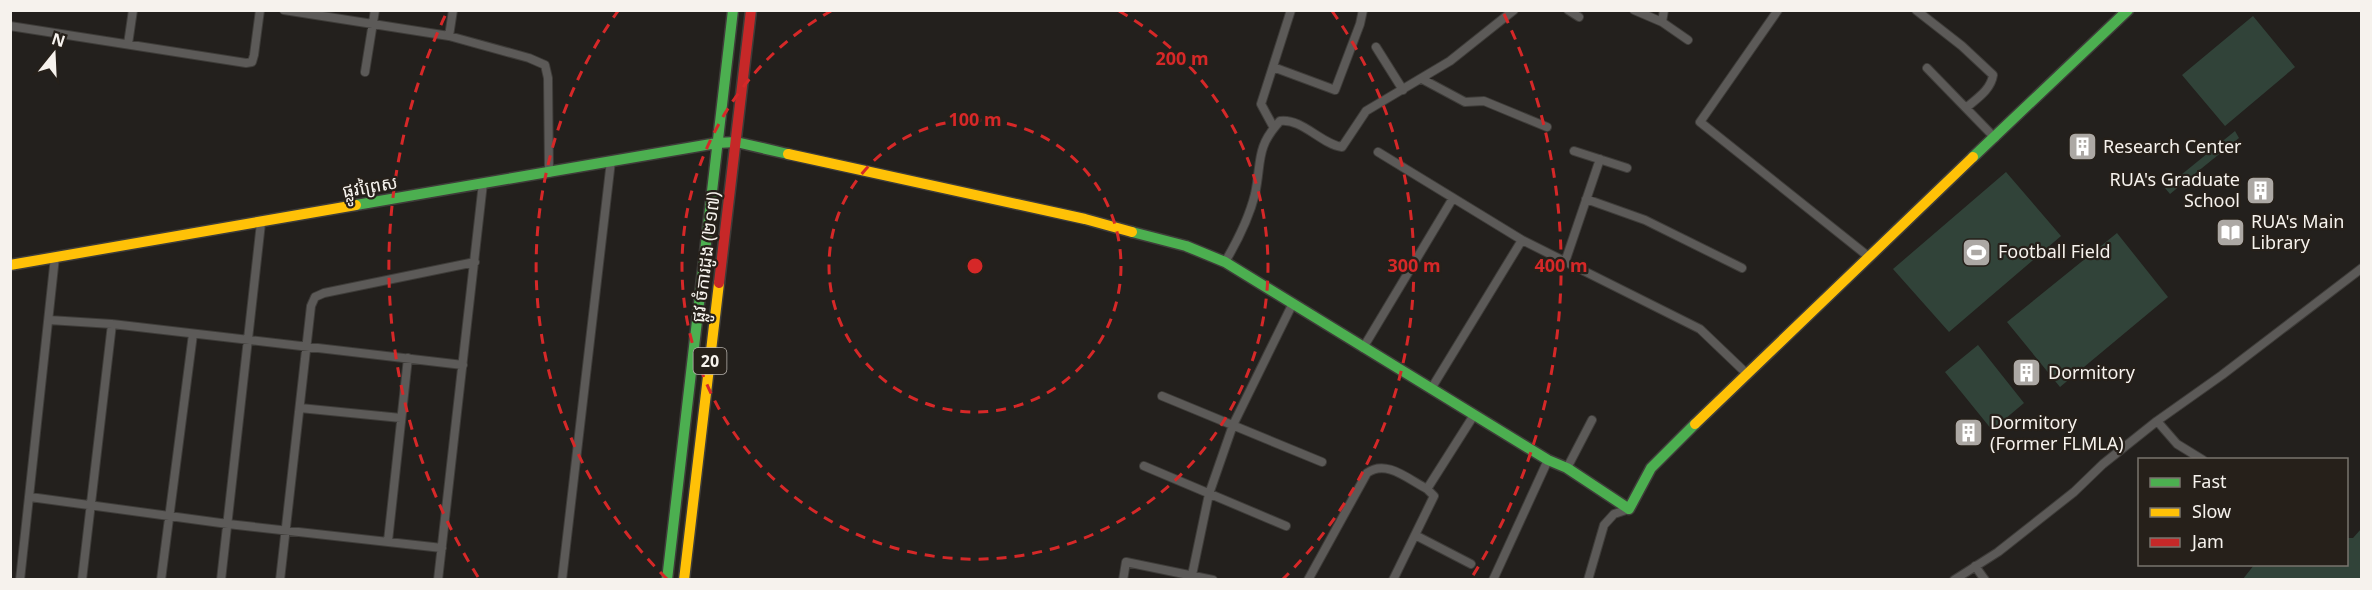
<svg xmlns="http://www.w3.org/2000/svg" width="2372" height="590" font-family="'Noto Sans','Noto Sans Khmer',sans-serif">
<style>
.green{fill:#314339}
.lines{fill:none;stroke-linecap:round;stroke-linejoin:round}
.street-casing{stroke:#3e3c39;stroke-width:10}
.fast-casing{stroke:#3e3c39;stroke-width:13}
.slow-casing{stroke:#3e3c39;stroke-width:13}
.jam-casing{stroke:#3e3c39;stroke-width:13}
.street{stroke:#5c5a58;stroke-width:8}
.fast{stroke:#4caf50;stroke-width:10}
.slow{stroke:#ffc107;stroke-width:10}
.jam{stroke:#c62828;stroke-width:10}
.ring{fill:none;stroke:#d62828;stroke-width:3;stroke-dasharray:10 8}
.labels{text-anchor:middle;stroke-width:4.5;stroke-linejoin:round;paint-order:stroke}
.shield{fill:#26201a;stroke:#b8b3ae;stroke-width:1.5}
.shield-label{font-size:16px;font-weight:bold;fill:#f6f2ed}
.poi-label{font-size:18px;fill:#f6f2ed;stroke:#26201a;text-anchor:start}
.street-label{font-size:18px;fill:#f6f2ed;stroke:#26201a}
.centre{fill:#d62828;stroke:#26201a;stroke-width:3}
.ring-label{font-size:18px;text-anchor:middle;font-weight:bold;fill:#d62828;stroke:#26201a;stroke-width:4.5;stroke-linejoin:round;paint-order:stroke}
</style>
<rect width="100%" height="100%" fill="#23201d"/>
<!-- green -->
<path class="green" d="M2253,16L2295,67L2225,126L2182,75Z
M2235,131L2239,138L2170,194L2165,188Z
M2006,172L2061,236L1949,332L1893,269Z
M2117,233L2168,297L2060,387L2007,322Z
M1978,345L2024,403L1992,430L1945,372Z
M2361,529V579H2243L2254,565L2346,564L2347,538H2353Z"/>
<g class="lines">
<defs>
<path id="street" d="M284,10L449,36L529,58L545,65L548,78L549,173
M1568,10L1579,17
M1634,10L1662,22L1688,40
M1778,10L1700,122L1869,257
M1916,10L1962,46L1993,75C1991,90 1976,99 1966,108
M1662,22L1664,10
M10,26L246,63L252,62L254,55L260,10
M449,36L453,10
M128,44L133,10
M1376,47L1403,90
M1273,67L1335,90L1360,24L1363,10
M1927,68L1995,138
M365,72L375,10
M1422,79L1465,102L1484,101L1547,127
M1274,128L1261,104L1291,10
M1574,151L1627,168
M1378,152L1522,240L1700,329L1746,373
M1586,199L1645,220L1742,268
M1225,262C1238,240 1249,218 1255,194C1262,162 1255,148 1280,121C1302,118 1321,144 1342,147L1366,111L1450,61L1514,10
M1565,262L1600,159
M49,320L112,324L463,365
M1363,348L1453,198
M1431,389L1522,240
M1162,396L1322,462
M300,408L401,418
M2157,421L2177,444L2203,460
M1144,466L1286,526
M1567,468L1592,420
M30,497L228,524L442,548
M1415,535L1471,564
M388,541L408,358
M1975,566L1985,580
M1192,575L1209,494L1233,425L1293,303
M20,580L55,257
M82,580L112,324
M161,580L193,334
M221,580L261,223
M280,580L311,306L315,297L324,293L475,262
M438,580L483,183
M562,580L611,161
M1123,580L1126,562L1213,580
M1308,580L1367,473C1386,459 1408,479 1427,489
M1393,580L1434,496L1427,489L1474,415
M1493,580L1548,460
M1588,580L1604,525L1614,514L1629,509
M1954,580L1998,552L2074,492L2103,464L2157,421L2222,375L2362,268"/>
<path id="fast" d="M1973,157L2128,10
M356,205L717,143L736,142L788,154
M1132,232L1186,246L1225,262L1548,460L1567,468L1629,509L1651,468L1695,424
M667,580L733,10"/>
<path id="slow" d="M788,154L1085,219L1132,232
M10,265L356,205
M1695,424L1973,157
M684,580L719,283"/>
<path id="jam" d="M719,283L751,10"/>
</defs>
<!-- street casing -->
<use href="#street" class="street-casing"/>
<!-- fast casing -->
<use href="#fast" class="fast-casing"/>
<!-- slow casing -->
<use href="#slow" class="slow-casing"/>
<!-- jam casing -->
<use href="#jam" class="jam-casing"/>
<!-- street -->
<use href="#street" class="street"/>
<!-- fast -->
<use href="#fast" class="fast"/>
<!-- slow -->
<use href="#slow" class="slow"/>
<!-- jam -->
<use href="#jam" class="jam"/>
</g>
<!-- distance rings -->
<g class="ring">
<circle cx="975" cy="266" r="146"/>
<path d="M1119 11A293 293 0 1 1 831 11"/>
<path d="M667 579A439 439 0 0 1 618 11M1332 11A439 439 0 0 1 1283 579"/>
<path d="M478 577A586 586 0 0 1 446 14M1504 14A586 586 0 0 1 1472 577"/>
</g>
<!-- icons -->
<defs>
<symbol id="building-square" viewBox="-11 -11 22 22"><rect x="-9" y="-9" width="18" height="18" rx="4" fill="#aca8a4" stroke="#26201a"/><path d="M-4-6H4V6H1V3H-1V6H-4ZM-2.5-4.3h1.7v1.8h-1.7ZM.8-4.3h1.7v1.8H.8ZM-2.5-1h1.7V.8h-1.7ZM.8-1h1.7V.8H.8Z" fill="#fff"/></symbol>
<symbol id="library-square" viewBox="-11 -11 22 22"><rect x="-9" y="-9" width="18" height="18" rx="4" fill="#aca8a4" stroke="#26201a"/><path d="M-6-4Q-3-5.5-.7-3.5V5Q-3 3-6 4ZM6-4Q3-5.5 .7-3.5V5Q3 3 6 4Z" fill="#fff"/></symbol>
<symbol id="stadium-square" viewBox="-11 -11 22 22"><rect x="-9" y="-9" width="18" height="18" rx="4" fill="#aca8a4" stroke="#26201a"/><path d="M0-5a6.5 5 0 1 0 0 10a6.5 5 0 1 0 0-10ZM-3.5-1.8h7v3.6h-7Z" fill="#fff"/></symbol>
</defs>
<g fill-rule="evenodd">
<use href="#building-square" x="2066" y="130" width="33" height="33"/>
<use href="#building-square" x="2244" y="174" width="33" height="33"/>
<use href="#library-square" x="2214" y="216" width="33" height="33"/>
<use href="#stadium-square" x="1960" y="236" width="33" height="33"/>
<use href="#building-square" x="2010" y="356" width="33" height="33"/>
<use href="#building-square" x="1952" y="416" width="33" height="33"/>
</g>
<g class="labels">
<!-- shield labels -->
<rect class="shield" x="693.5" y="348" width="33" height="26" rx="4.5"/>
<g class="shield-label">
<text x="710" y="367">20</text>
</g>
<!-- poi labels -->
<g class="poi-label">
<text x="2103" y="153">Research Center</text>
<text x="2240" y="186" text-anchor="end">RUA's Graduate<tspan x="2240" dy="21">School</tspan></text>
<text x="2251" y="228">RUA's Main<tspan x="2251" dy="21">Library</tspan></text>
<text x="1998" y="258">Football Field</text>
<text x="2048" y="379">Dormitory</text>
<text x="1990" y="429">Dormitory<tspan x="1990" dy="21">(Former FLMLA)</tspan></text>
</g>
<!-- street labels -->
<g class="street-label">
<text transform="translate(370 187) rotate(-10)" y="6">ផ្លូវព្រៃស</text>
<text transform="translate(706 257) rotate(-83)" y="6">ផ្លូវ ចំការដូង (២១៧)</text>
</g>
</g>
<circle cx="975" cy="266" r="9" class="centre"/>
<g class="ring-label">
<text x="1182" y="65">200 m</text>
<text x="975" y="126">100 m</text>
<text x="1414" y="272">300 m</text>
<text x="1561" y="272">400 m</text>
</g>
<!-- border -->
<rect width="2372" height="590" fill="none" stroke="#f6f2ed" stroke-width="24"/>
<!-- legend -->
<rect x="2138" y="458" width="210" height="108" fill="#26201a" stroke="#79746e" stroke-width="1.5"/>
<rect x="2150" y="478" width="30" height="9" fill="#4caf50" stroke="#79746e" stroke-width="1.5"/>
<text x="2192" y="488" font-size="18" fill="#f6f2ed">Fast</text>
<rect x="2150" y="508" width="30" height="9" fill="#ffc107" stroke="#79746e" stroke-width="1.5"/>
<text x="2192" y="518" font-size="18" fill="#f6f2ed">Slow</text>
<rect x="2150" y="538" width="30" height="9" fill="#c62828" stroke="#79746e" stroke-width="1.5"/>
<text x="2192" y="548" font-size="18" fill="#f6f2ed">Jam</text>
<!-- north arrow -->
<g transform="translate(54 54) rotate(18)" stroke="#26201a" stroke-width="4.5" paint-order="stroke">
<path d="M0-4.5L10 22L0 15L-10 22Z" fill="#f6f2ed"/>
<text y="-9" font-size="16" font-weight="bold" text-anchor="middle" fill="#f6f2ed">N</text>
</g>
</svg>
